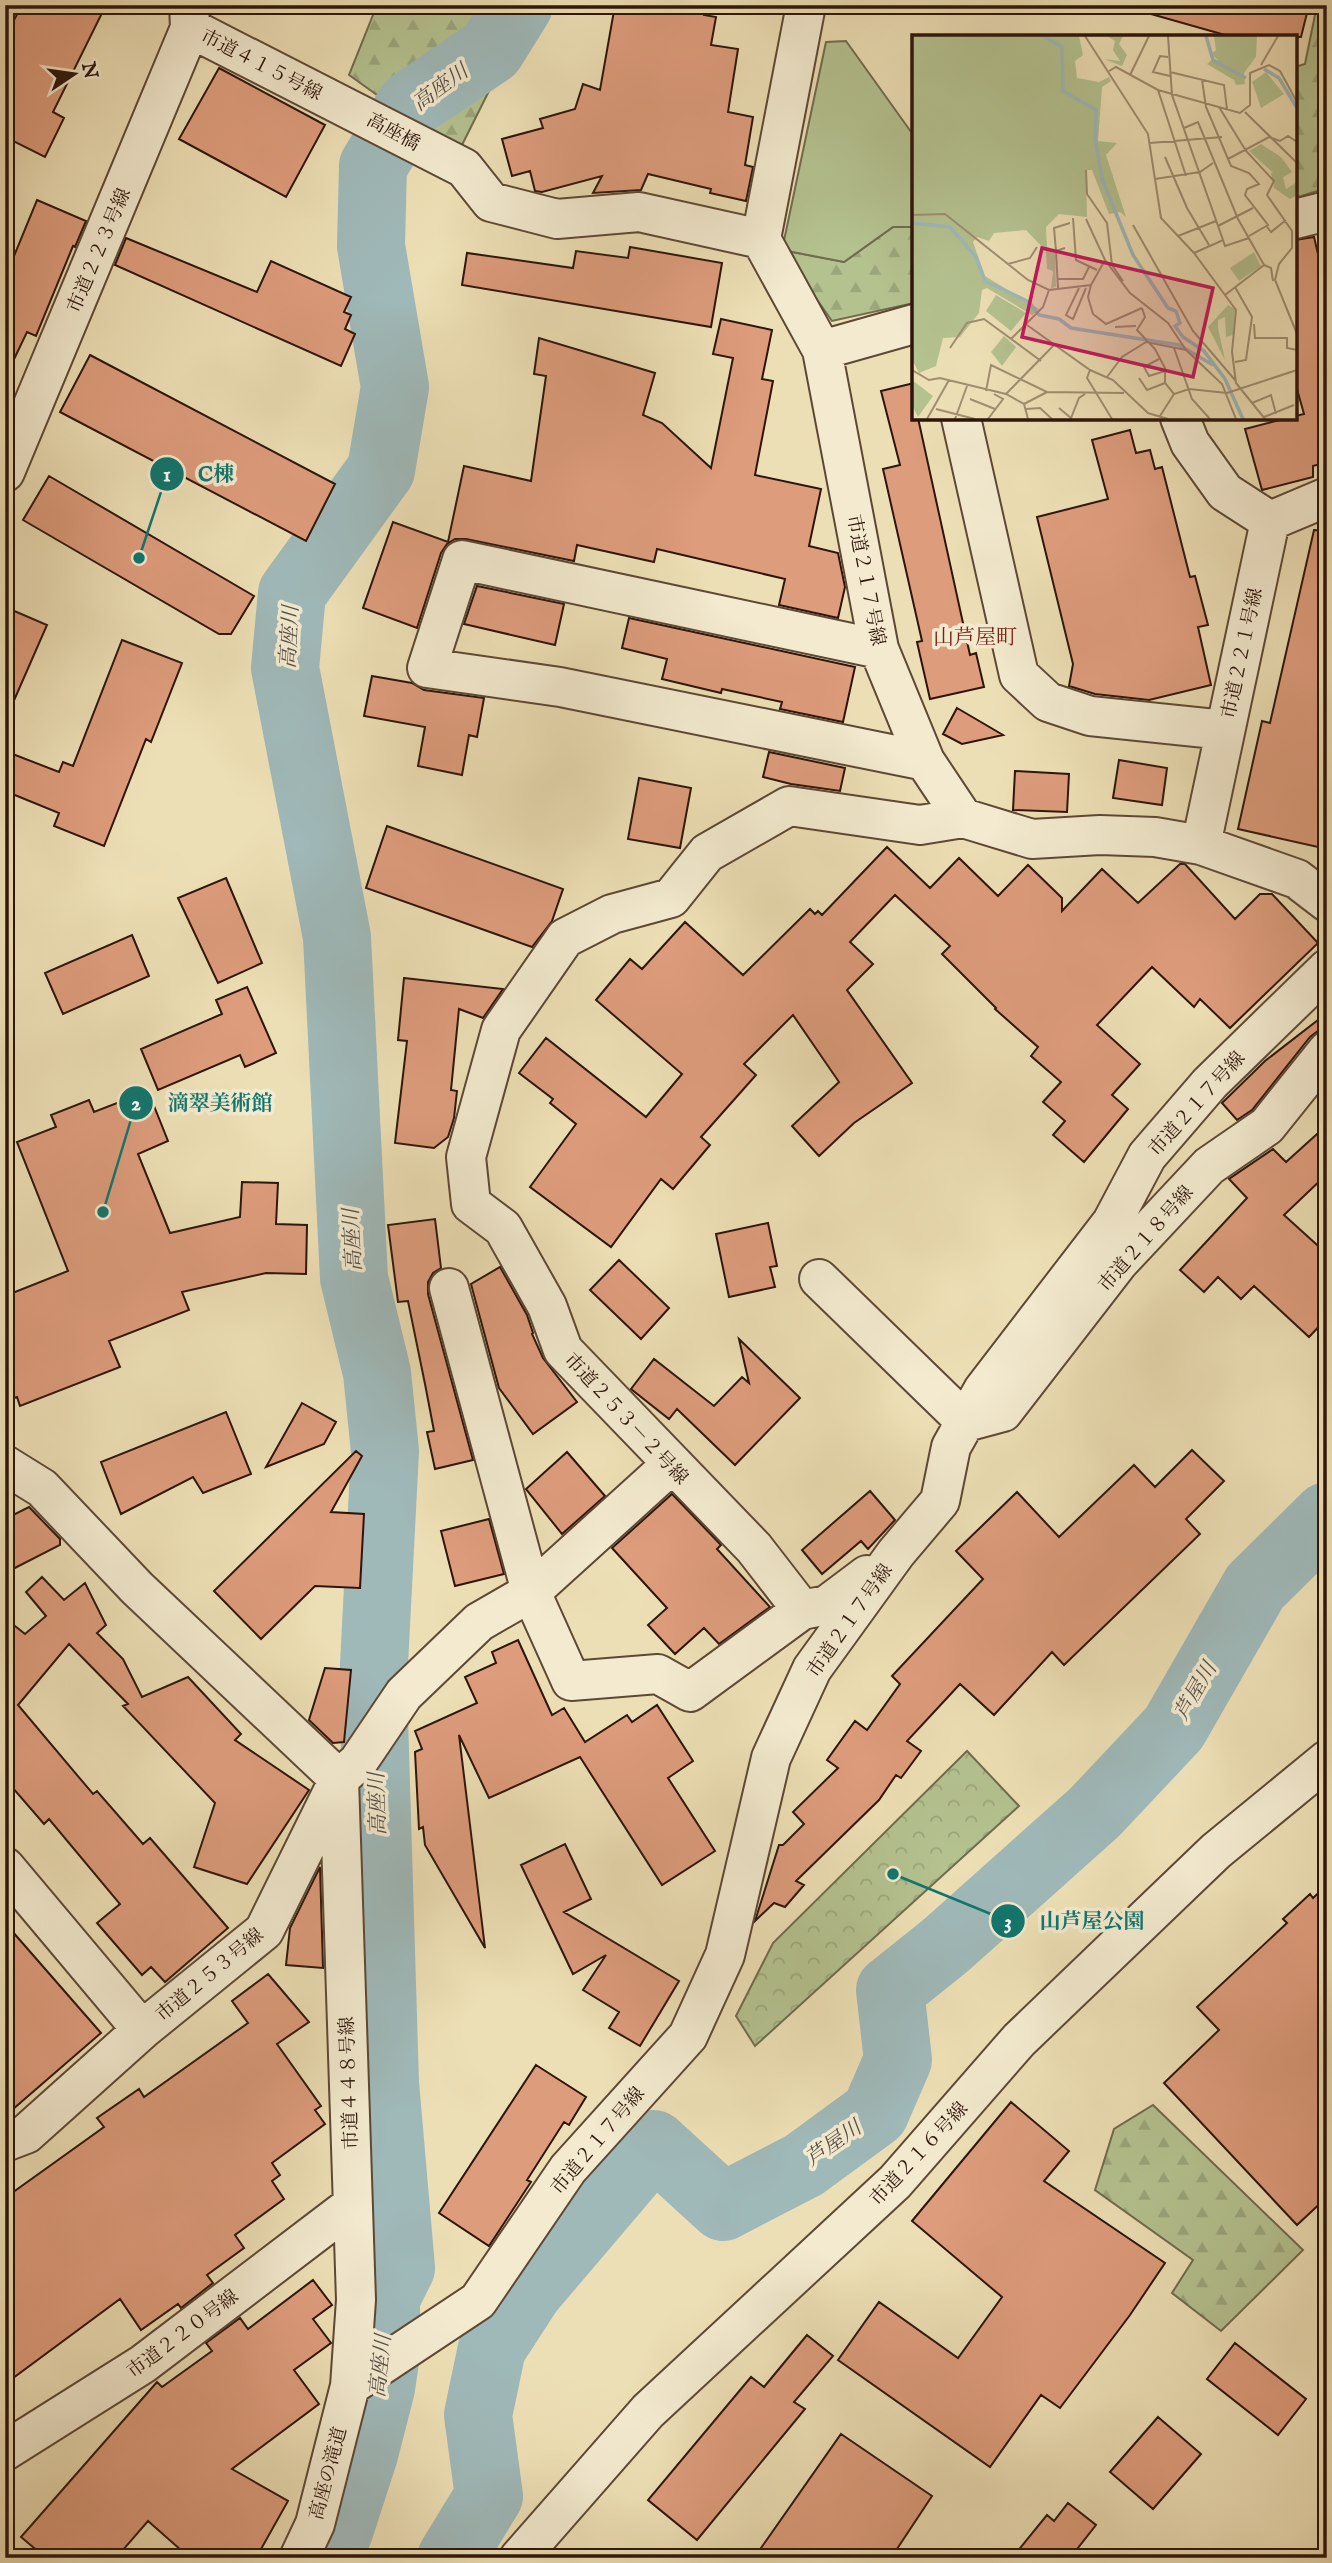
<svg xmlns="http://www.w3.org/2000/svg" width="1332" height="2563" font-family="'IM FELL English','Noto Serif JP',serif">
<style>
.forest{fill:url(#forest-firs);stroke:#706c4d;stroke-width:2}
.park{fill:url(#park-crowns);stroke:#706c4d;stroke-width:2}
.garden{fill:#b4c290;stroke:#706c4d;stroke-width:2}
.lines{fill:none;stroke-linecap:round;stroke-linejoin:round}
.river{stroke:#9fb9b9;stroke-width:68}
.building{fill:#dd9c7c;stroke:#2d150a;stroke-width:2}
.minor-casing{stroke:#5d4835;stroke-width:42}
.minor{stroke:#f3eacf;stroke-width:38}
.labels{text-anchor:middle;stroke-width:7;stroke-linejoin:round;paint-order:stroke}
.street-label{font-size:19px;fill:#2d150a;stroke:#f3eacf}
.water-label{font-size:21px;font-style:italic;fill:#554e47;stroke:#f3eacf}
.neighbourhood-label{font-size:21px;fill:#7a1f14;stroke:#f3eacf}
.inset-river{fill:none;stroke:#9fb9b9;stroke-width:3.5}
.inset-road{fill:none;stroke:#a08e71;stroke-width:2}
.view{fill:#c2185b;fill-opacity:0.15;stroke:#c2185b;stroke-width:3.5}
.inset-edge{fill:none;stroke:#2d150a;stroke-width:3.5}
.leader{fill:none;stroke:#0f766e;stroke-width:2.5}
.callout-dot{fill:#0f766e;stroke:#f3eacf;stroke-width:2.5}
.mark-label{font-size:21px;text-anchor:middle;font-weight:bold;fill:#fff}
.callout-label{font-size:21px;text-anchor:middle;font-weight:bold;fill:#0f766e;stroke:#f3eacf;stroke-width:7;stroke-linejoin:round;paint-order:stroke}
</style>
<defs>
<pattern id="forest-firs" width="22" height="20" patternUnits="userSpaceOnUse" patternTransform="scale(1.75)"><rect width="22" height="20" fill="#b4c290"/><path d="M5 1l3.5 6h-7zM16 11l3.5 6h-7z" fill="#9ba67b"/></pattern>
<pattern id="park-crowns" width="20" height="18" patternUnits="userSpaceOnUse" patternTransform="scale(1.75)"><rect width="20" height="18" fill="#b4c290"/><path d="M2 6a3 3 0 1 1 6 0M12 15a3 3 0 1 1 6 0" fill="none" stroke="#9ba67b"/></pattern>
</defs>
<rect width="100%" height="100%" fill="#eddfb5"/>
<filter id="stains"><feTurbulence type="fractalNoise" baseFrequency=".00286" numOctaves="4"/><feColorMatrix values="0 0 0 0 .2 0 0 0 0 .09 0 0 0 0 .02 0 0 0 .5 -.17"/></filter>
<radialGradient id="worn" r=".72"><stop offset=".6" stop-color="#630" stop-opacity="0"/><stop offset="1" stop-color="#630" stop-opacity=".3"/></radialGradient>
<!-- forest -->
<path class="forest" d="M377,5H529L522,25L458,153L349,75Z
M1317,5H1327V188L1295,198V67L1305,64Z
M893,227H914V303L832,321L782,250L844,262Z
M1153,2105L1303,2250L1221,2331L1172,2293L1193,2260L1095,2190L1114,2129Z"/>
<!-- park -->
<path class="park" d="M967,1751L1019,1806L755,2046L736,2016L773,1943Z"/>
<!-- garden -->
<path class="garden" d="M846,41L914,136V227H893L844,262L782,250L826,42Z"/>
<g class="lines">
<!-- river -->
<path class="river" d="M326,2558L339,2531L364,2454L381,2388L386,2354V2298L401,2268L385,2083L373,1684L385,1451L377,1373L354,1278L337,937L285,668L292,593L381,470L395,387L371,246L373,166L410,105L491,50L519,5
M451,2558L489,2496L478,2415L492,2348L529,2291L654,2144L723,2207L804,2165L875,2113L898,2060L890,1990L945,1946L1095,1812L1174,1728L1255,1587L1327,1516"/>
</g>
<!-- building -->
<path class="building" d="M22,5H106L53,112L64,118L45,157L5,137V37Z
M615,5H705L704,15L716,17L711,45L738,49L728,112L753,117L745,165L753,167L746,201L710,193L711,189L648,174L641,190L593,193L602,176L542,192L535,191L530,171L512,176L502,139L543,128L540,119L575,109L583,84L600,90Z
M1152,5H1309L1301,37H1232L1151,14Z
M219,68L325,125L286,197L179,139Z
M37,200L86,221L75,247L73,246L36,336L27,332L5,378V278Z
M1314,237L1322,271L1327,269V462L1313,466V477L1262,490L1245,429L1287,418H1295V416L1304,414L1295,382V240Z
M126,238L257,292L271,261L351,297L344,312L351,315L345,329L355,334L341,366L115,265Z
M630,247L722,263L711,327L462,285L467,253L573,268L576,251L628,258Z
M721,319L772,330L762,379L773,381L755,475L821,489L809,546L838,553L845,587L838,618L779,605L785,579L657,549L654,562L577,545L574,561L466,539H455L447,544L441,553L417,628L363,608L393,522L448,542L464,466L531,481L546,376L534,374L539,338L655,373L643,415L662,423L711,468L733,358L713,354Z
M90,355L335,484L306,541L60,412Z
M914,383V418H918L970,655L976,653L984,687L930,699L917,642L922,641L883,469L900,465L881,391Z
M1130,430L1136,453L1150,450L1155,469L1162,467L1190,577L1195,576L1208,625L1198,627L1211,685L1149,700L1095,694L1069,686L1073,664L1037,517L1108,499L1092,440Z
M49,476L254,596L231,634H219L23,520Z
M1314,530L1327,531V849L1238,829L1262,721L1270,723Z
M477,586L564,604L555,645L464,624Z
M5,607L47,625L5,721Z
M629,618L855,667L843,722L780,709L782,702L722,689L721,693L662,679L667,659L622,648Z
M122,640L182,663L151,742L146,739L104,846L54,826L59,813L5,791V751L59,772L63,762L73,766Z
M372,676L412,683L424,690L484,698L477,737L469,735L462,775L418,766L425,727L364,716Z
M957,708L1003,735L962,744L943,734Z
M769,752L845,768L840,791L791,784L763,777Z
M1119,760L1167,768L1162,805L1113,798Z
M1015,771L1069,774L1067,812L1013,810Z
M639,778L691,788L680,848L628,839Z
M387,826L563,889L552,921L532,947L366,888Z
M887,847L930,888L959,858L998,896L1028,865L1062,898V911L1102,869L1138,903L1180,864H1185L1235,919L1260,894H1272L1318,943L1230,1028L1200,999L1194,1007L1152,967L1097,1025L1140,1064L1112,1095L1128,1109L1084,1162L1053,1135L1065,1121L1043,1102L1061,1082L1031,1056L1038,1047L995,1009L996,1008L942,954L950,946L895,895L850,942L873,964L847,990L912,1083L854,1123L819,1156L792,1126L839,1082L793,1015L744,1064L756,1075L701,1137L710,1145L673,1189L661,1179L611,1247L530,1187L576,1124L550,1103L553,1099L519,1073L546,1038L646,1117L682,1074L596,1000L630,959L642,969L685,922L743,975L810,909L815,914L818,911L822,915Z
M226,878L262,963L218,983L178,898Z
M132,935L149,976L63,1014L45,973Z
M404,978L503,989L483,1018L459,1009L451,1090L457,1091L454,1118L448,1137L434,1148L395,1143L407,1041L398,1040Z
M247,987L276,1053L245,1067L240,1055L158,1090L141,1049L222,1014L216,1000Z
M1327,1013V1030L1318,1031L1310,1037L1252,1110L1237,1120L1222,1103L1265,1061Z
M148,1091L168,1141L138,1154L170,1233L240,1217L242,1182L278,1183L276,1224L307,1225L306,1274L266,1273L182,1292L189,1310L109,1341L120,1367L20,1406L17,1397L5,1401V1296L68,1271L17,1142L56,1127L51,1115L89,1100L94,1112Z
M1327,1125V1174L1284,1215L1327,1254V1318L1309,1337L1254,1286L1241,1299L1218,1277L1204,1292L1180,1270L1247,1198L1229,1179L1273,1149L1286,1162Z
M435,1219L441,1268L433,1273L428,1282V1294L473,1460L435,1469L427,1432L434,1431L425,1384L408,1301L398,1302L388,1225Z
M768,1223L777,1266L770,1267L775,1287L729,1297L716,1234Z
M619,1260L669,1308L641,1339L590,1290Z
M500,1267L527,1315L533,1333L532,1334L543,1358L577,1402L533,1434L499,1388L471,1284Z
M739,1339L800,1398L735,1465L677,1409L669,1419L631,1389L654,1359L714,1406L742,1377L749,1383Z
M302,1403L336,1422L324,1444L266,1467Z
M226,1412L251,1474L203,1493L193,1477L121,1514L101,1462Z
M1192,1450L1224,1481L1186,1519L1200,1534L1064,1665L1052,1652L994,1715L960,1684L907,1741L921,1751L901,1778L896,1775L879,1800L796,1881L804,1885L785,1907L774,1903L755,1921L779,1845H783L804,1824L793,1812L838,1768L827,1760L855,1721L867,1730L900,1684L892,1676L983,1579L956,1551L1017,1492L1059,1537L1134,1465L1155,1487Z
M356,1451L362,1456L331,1512L364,1514L360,1588L315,1586L261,1639L214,1591Z
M567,1452L605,1496L562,1534L526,1489Z
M870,1491L895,1520L868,1549L861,1541L822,1574L802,1550Z
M672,1494L721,1545L717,1549L770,1607L719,1644L704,1628L675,1654L648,1625L667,1608L612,1548Z
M29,1507L60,1539V1545L5,1573V1519Z
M489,1519L504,1574L455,1586L441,1531Z
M42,1577L64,1600L85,1583L106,1625L97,1633L123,1659L142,1697L188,1677L241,1734L235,1740L309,1790L247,1884L194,1867L215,1803L123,1706L128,1704L69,1644L18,1705L93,1794L97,1791L143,1844L150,1838L228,1928L165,1982L151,1967L142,1975L97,1923L120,1904L49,1819L44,1824L5,1779V1618L25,1634L46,1616L26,1592Z
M518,1640L552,1715L564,1708L585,1742L627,1715L632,1722L657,1705L693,1761L668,1778L715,1851L662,1885L580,1757L489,1798L459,1735L485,1948L425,1845L423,1827L419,1829L415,1752L422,1749L415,1731L477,1703L465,1677L496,1663L492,1652Z
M325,1668L351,1670L344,1742L333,1743L309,1720Z
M565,1844L591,1899L564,1912L679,1981L640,2046L609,2028L619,2012L583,1990L606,1955L573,1974L521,1865Z
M320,1867L323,1968L286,1965L290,1928Z
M1327,1885V2197L1297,2225L1164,2083L1219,2030L1197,2007L1287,1923L1283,1919L1310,1894L1313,1898Z
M5,1923L101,2033L5,2116Z
M268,1974L309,2022L277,2044L321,2106L315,2110L325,2124L272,2163L280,2175L272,2181L284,2199L235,2235L244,2248L207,2275L213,2283L181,2308L178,2304L141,2330L120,2299L5,2384V2198L104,2127L97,2118L139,2089L144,2097L248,2023L232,2001Z
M536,2065L586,2097L569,2125L564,2122L527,2180L531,2182L489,2246L439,2213Z
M1011,2102L1069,2151L1044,2181L1165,2263L1130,2315L1060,2408L1041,2395L990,2467L838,2360L879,2302L958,2358L1002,2297L912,2221Z
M313,2280L332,2305L313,2319L331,2343L294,2370L319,2404L232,2469L288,2501L256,2558H190L148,2521L116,2558H46L21,2537L157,2382L162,2387L212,2351L206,2343L240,2318L248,2329Z
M807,2335L833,2356L794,2402L805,2409L697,2540L648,2500L751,2377L764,2387Z
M1235,2343L1306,2399L1278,2435L1207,2379Z
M1158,2417L1201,2454L1153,2509L1110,2472Z
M841,2434L932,2496L891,2558H754Z
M1068,2503L1096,2525L1070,2558H1012L1047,2515L1054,2521Z"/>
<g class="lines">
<defs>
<path id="minor" d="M189,5L190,28L464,168L491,202L557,219L639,212L761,239
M806,5L761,239L822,350L879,649L925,761L963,818L1032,839L1100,835L1155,837L1201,845L1297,879L1327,902
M1295,219L1327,211
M822,350L914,324
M961,418L1019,675L1048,702L1090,716L1225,730
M1180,418L1190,443L1225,492L1270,521
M5,472L190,28
M879,649L462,560L427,668L560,687L925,761
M1201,845L1270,521L1327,497
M819,1279L966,1422L1003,1412L1119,1262L1209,1166L1267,1126L1327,1051
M449,1288L531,1592
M5,1465L42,1488L137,1588L339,1779L356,2300L350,2386L315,2524L299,2558
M867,1575L827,1605L802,1610L754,1548L563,1350L547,1306L503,1228L471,1204L466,1157L501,1030L565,938L612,914L671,898L707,853L789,806L920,825L963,818
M531,1592L671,1465
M5,1867L142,2030
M5,2142L26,2134L142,2030L264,1931L339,1779L358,1762L404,1694L479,1622L531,1592L571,1681L658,1674L690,1692L802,1610
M350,2386L478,2301L568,2169L688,2036L725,1955L771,1758L812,1669L896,1553L940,1501L951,1447L983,1390L1112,1222L1147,1156L1210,1083L1327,969
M5,2451L143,2364L352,2205
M519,2558L648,2411L895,2182L1019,2040L1216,1851L1327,1760"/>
</defs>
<!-- minor casing -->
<use href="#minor" class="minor-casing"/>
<!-- minor -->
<use href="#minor" class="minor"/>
</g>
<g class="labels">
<!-- street labels -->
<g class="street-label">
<text transform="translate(262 64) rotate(27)" y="7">市道４１５号線</text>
<text transform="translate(394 131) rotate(28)" y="7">高座橋</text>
<text transform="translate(98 250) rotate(-67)" y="7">市道２２３号線</text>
<text transform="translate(867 580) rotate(79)" y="7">市道２１７号線</text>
<text transform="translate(1241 653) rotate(-78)" y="7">市道２２１号線</text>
<text transform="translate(1196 1103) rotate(-48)" y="7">市道２１７号線</text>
<text transform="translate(1145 1238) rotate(-49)" y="7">市道２１８号線</text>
<text transform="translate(627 1418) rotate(47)" y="7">市道２５３－２号線</text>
<text transform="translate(849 1620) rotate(-55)" y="7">市道２１７号線</text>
<text transform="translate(209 1974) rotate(-40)" y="7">市道２５３号線</text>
<text transform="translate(348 2083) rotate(-92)" y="7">市道４４８号線</text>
<text transform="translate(597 2140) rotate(-50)" y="7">市道２１７号線</text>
<text transform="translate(918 2153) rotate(-47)" y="7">市道２１６号線</text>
<text transform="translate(182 2333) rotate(-37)" y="7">市道２２０号線</text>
<text transform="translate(327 2473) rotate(-75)" y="7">高座の滝道</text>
</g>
<!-- water labels -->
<g class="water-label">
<text transform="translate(440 87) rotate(-36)" y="7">高座川</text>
<text transform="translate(289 637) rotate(-87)" y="7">高座川</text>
<text transform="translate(352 1240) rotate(-93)" y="7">高座川</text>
<text transform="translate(1195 1691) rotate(-60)" y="7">芦屋川</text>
<text transform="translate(377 1804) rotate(-92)" y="7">高座川</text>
<text transform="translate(833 2143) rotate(-35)" y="7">芦屋川</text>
<text transform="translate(380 2366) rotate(-84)" y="7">高座川</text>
</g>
<!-- neighbourhood labels -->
<g class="neighbourhood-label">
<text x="975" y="644">山芦屋町</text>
</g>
</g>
<!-- overview -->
<g transform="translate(912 35)">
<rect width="385" height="385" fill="#eddfb5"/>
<path d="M0,1H167L171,20L163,26L165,43L187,47L197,42L199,46L190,52L186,106L205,108L194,120L214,182L208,177L197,179L180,135H174L175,182L147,179L134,192L135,212L143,216L144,251L139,254L141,236L135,234L134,216L114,195L82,198L77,206L65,202L61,207L73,241L127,274L120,280L75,253L70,255L67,278L48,302L31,303L24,331L7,338L0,324ZM195,1H211L207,9L215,20L210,31L192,24L208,26L201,15L203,6ZM344,22L332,38L333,49L324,50L322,45L295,29L301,24L329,32ZM363,137L371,142L374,154L385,147V160L378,164L362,153L359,138ZM316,270L323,274L321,300L314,302L313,282L306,285V293L313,325L296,292ZM0,345L21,361L6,382L0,370Z" fill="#b4c290"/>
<path d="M302,1H345L344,22L329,32L315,33L299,19L304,15ZM354,37L372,59L349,73L340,47ZM349,109L369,122L380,137L368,144L337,116ZM342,217L349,231L327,246L318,233ZM84,260L114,278L99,296L74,276ZM92,301L104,312L90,331L79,317Z" fill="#b4c290"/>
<path class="inset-river" d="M131,1L150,12L151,56L184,75L183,103L190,144L221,220L256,273L264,276L268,288L263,291L271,302L292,316L313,344L331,384M294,1L301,25L334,43M352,34L367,43L385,73M0,188L38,192L64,222L73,246L117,267L127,280L147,284L159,293L267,310L301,330"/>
<path class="inset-road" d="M173,1L236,99L249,183L282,218L324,275L320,317L324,348L353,384M256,1L260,60L311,205M256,22L248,21L241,37L258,41M349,30L366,1M197,36L204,32L246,55L328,78L338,70V38L357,30L368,36L385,67M258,37L312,50L315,74M218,40L237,1M290,45L294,72L319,131L337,138L347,149L335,154L333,160L356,190L337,201M246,55L274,141M307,72L334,116L362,146L355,160L380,196V213L367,229L363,245L385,299M333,77L385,128M272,93L286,87L326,184L352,230L359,233L361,246M238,108L310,102M253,122L275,173L297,210M316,124L357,102L368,106L376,101L385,107M174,135L175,159L195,188L200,230L211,246M243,144L288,137L301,128M0,180L33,179L116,245L137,255L179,250L193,225L218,258L256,288L274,315M161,183L164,225L185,235M174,184L193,225M221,190L281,296L323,345M306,191L341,173M355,192L359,197L374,185M266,201L304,186M144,216L142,193L158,188M282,218L311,205L313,211L337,203M96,229L118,223L125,212M145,244H171L177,232M179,250L176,262L181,279L194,289L230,273M146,253L144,216L153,213M167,253L154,280L161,284L174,253M313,260L352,230M230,273L233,282L225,295L243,314L253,333V348L262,359M342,289L343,303H375V313L385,315M115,290L178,335L201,345L236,378L256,384M203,292L224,291M99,304L131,272L137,255M38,313L55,288L72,284L129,326M262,313L280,364L298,384M247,324L232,332L237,341L253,336M323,327L334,325L340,282L323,252M0,335L17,345L28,343L94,359L112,369L116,384M178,335L175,343L200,384M195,342L210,322L234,307L274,315L310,349L324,384M227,343L235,355L253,348M74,356L79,330L135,357L212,358M94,359L142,310M58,364L83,374M340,368L359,360L364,379M112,369L135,357M147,373L159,383L167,363L173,359M24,374L63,384M114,374L128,373L140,384M248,381L262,359L277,354L315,358L385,335M352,382L382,370M15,384L37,345M43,384L55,351M76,384L91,364L82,359"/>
<path class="view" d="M130,213L301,253L281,342L110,302Z"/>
<rect width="385" height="385" class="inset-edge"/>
</g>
<!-- callouts -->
<path class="leader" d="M139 558L167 474M103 1212L136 1103M893 1874L1008 1921"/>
<g class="callout-dot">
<circle cx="139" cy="558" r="7"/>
<circle cx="103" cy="1212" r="7"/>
<circle cx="893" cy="1874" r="7"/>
<circle cx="167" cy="474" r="18"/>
<circle cx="136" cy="1103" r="18"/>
<circle cx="1008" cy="1921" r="18"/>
</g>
<g class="mark-label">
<text x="167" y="481">1</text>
<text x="136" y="1110">2</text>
<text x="1008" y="1928">3</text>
</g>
<g class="callout-label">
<text x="216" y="481">C棟</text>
<text x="220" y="1110">滴翠美術館</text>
<text x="1092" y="1928">山芦屋公園</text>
</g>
<!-- margin -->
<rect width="1332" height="2563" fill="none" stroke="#eddfb5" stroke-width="28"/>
<rect x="7" y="7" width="1318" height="2549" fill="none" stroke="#2d150a" stroke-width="3.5"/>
<rect x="14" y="14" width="1304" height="2535" fill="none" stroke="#2d150a" stroke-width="2"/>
<!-- north arrow -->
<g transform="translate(74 74) rotate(77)" stroke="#f3eacf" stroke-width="5" paint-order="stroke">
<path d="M0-5L12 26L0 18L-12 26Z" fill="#2d150a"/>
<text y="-10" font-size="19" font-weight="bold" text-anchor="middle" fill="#2d150a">N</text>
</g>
<rect width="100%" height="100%" filter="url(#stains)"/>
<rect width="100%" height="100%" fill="url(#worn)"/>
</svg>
